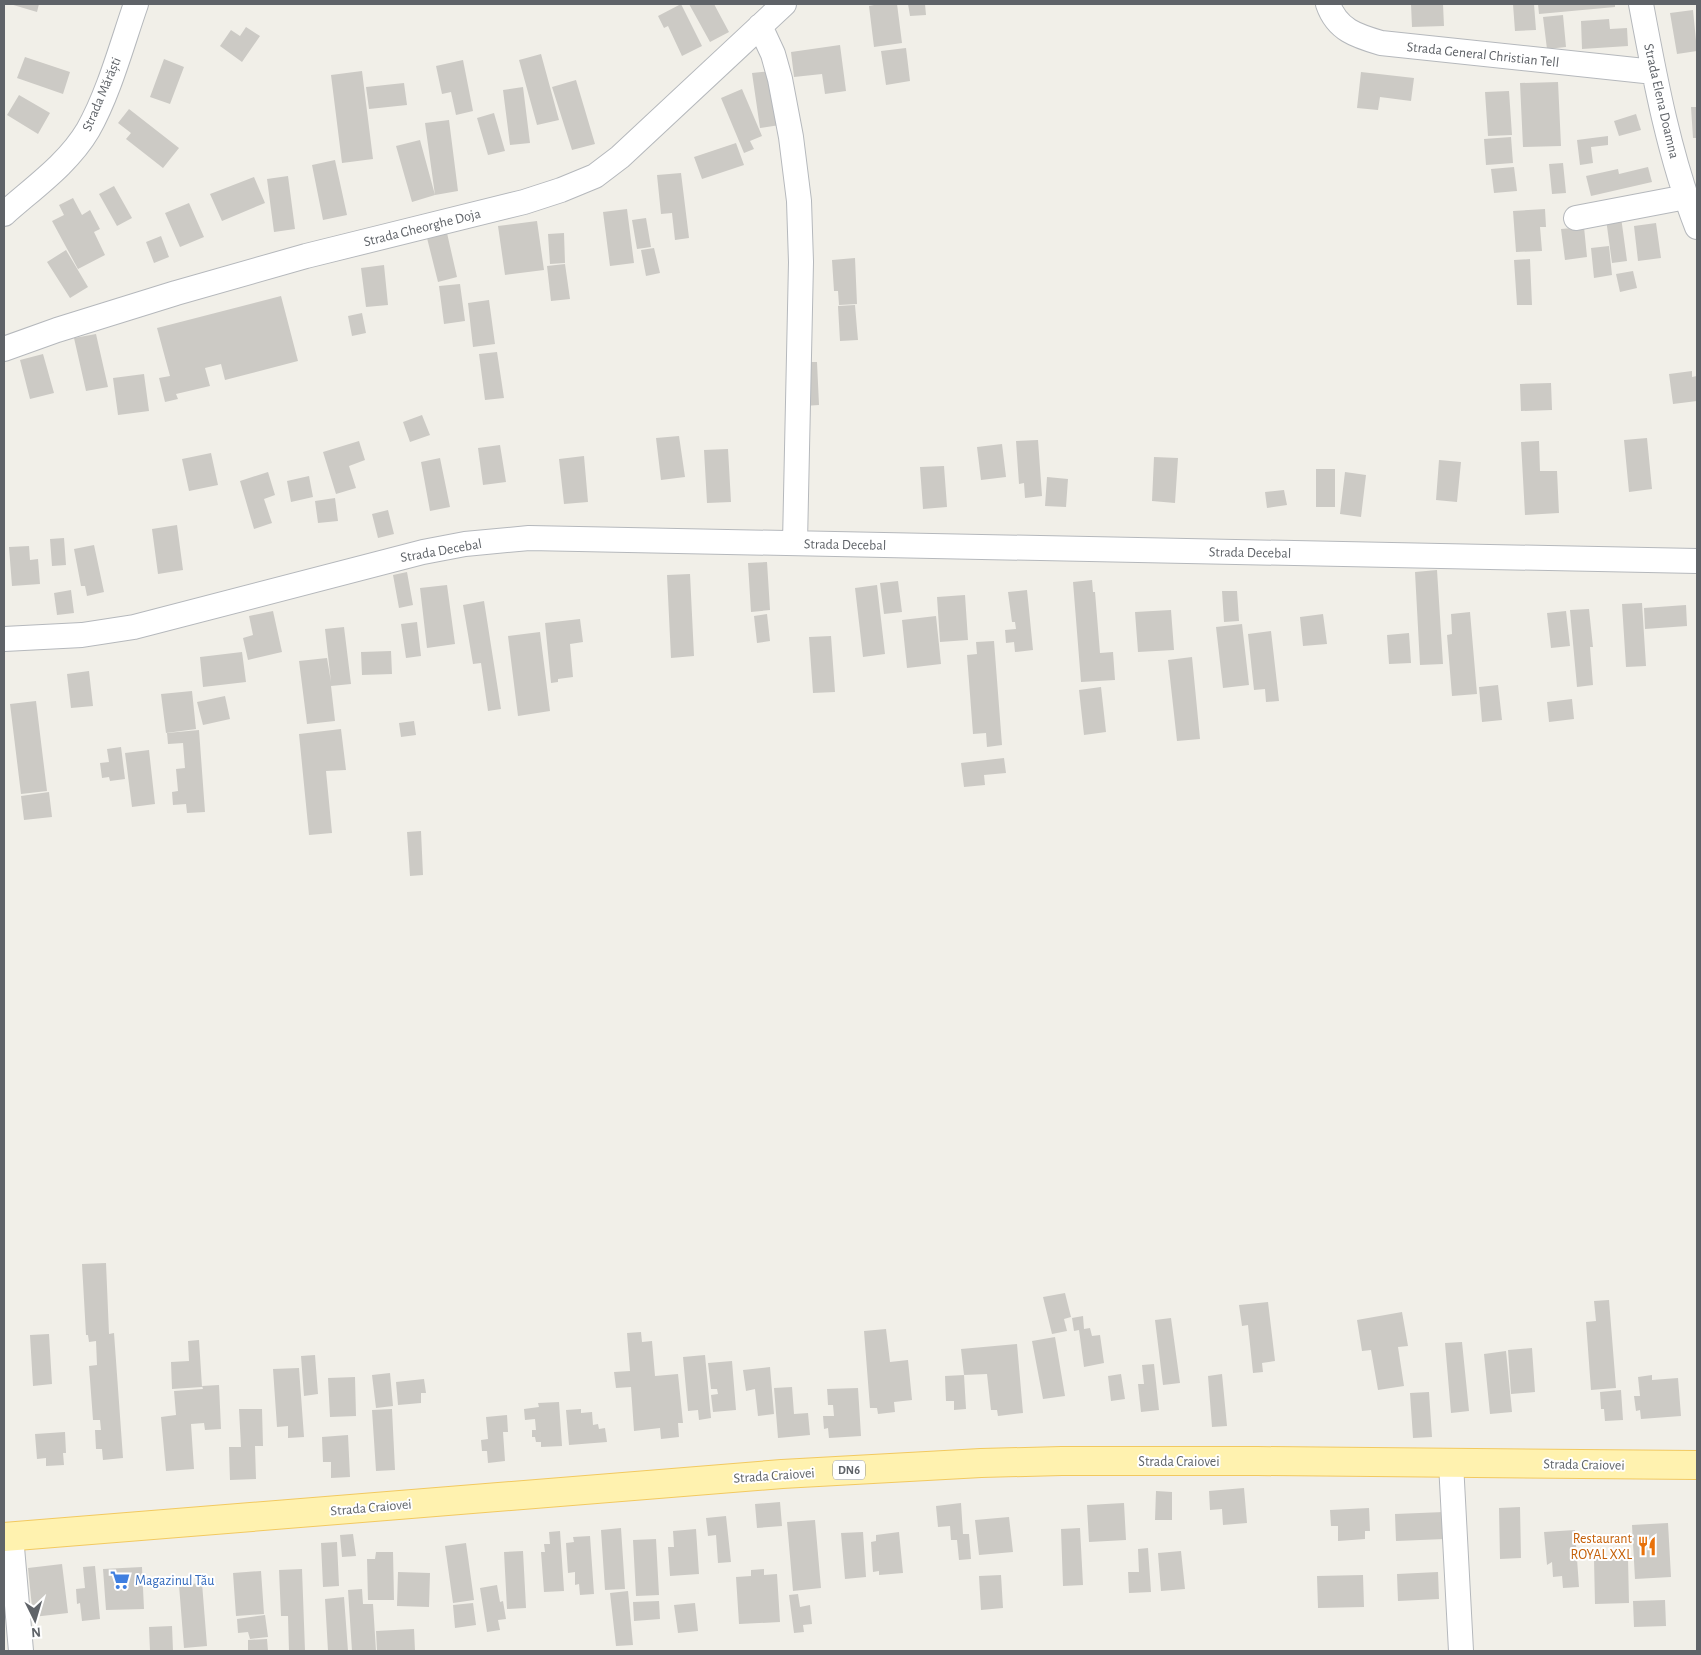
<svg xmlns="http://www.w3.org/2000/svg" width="1701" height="1655" font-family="'Alegreya Sans',sans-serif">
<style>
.building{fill:#cccac5}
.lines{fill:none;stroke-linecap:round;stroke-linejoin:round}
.minor-casing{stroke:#b5b8bc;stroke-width:26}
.major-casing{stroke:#f2c960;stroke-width:30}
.minor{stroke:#fff;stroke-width:24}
.major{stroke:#fff2af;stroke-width:28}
.labels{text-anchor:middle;stroke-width:4;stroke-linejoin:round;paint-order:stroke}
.shield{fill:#fff;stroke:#8f9295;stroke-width:1}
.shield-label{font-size:12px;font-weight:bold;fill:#5f6368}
.street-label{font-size:14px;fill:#5f6368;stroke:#fff}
.food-label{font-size:14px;fill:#c56008;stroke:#fff;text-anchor:end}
.shop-label{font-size:14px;fill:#366cbe;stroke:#fff;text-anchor:start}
</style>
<rect width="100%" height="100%" fill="#f1efe8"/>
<!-- building -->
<path class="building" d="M10,4H39L37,12Z
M681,4L702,46L682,56L668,26L664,28L658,16Z
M689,4H714L729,32L710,42Z
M874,4H897L902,43L874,47L869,6L874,5Z
M908,4H925L926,15L910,16Z
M1411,4H1443L1444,26L1412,27Z
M1513,4H1534L1536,30L1515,31Z
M1538,4H1615V7L1539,14Z
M1693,10L1697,51L1677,54L1670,13Z
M1563,15L1566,47L1547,49L1543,17Z
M1609,19L1610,29L1627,28L1628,46L1582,49L1581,21Z
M246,27L260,36L242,62L220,46L231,30L240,36Z
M840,45L846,91L825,94L822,74L794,77L791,52Z
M906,48L910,81L886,85L881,51Z
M541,54L559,120L537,125L519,60Z
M25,57L70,72L63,94L17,78Z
M164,59L184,67L170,104L150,97Z
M463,60L473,111L456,115L451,92L442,94L436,66Z
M362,71L373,159L342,163L331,75Z
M773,71L780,125L760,128L752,73Z
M1361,72L1414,78L1411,101L1380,97L1378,110L1357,108Z
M576,80L595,144L572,150L552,87Z
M1558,82L1561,146L1523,147L1520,83Z
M404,83L407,105L369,109L366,87Z
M523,87L530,143L510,145L503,90Z
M742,89L762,136L750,141L754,149L744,153L721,98Z
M1509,91L1512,135L1488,136L1485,92Z
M19,95L50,113L38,134L7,115Z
M1691,107H1697V138H1693Z
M129,109L179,148L163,168L126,139L131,133L118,123Z
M494,113L505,151L488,155L477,118Z
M1636,114L1641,130L1619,136L1614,121Z
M449,120L458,191L435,195L425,123Z
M1608,136V145L1591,147L1593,163L1580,165L1577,140Z
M1511,137L1513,163L1486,165L1484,139Z
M420,140L435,195L412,202L396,146Z
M736,143L744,165L702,179L694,157Z
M335,160L347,215L323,220L312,165Z
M1563,163L1566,193L1552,194L1549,164Z
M1514,167L1517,191L1494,193L1491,169Z
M1648,167L1652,182L1591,196L1586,176L1618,169L1619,174Z
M681,173L689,238L675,240L672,213L661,214L657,175Z
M288,176L295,229L274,232L267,179Z
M254,177L265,203L222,221L210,194Z
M114,186L132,218L117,226L99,194Z
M73,198L82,215L90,210L100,229L94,232L105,255L78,269L52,221L64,215L59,205Z
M189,203L204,237L180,247L165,213Z
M627,209L634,263L610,266L603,212Z
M1545,209L1546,227H1540L1542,251L1516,252L1513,211Z
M1621,217L1627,261L1612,263L1606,219Z
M646,218L651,247L637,249L632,220Z
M537,221L544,270L505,275L498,226Z
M1656,223L1661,258L1638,261L1634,226Z
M1584,227L1587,257L1565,260L1561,229Z
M447,233L457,277L438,282L427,238Z
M564,233L565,263L550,264L548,234Z
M161,236L169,257L154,263L146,242Z
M1609,246L1612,275L1594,278L1591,248Z
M654,248L660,273L646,276L641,250Z
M66,250L88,287L70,298L47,262Z
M855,258L857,304L839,305L838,291H834L832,260Z
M1530,259L1532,305H1517L1514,260Z
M565,264L570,299L551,301L547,266Z
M384,265L388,305L366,307L361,268Z
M1633,271L1637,288L1620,292L1616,274Z
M460,284L465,321L444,324L439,286Z
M281,296L298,361L225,380L221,364L205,368L210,386L176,394L178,399L165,402L159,378L170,376L157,328Z
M489,300L495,344L473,347L468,303Z
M855,305L858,340L840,341L838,306Z
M362,313L366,333L352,336L348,316Z
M96,334L108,387L86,391L74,338Z
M497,352L504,398L485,400L479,354Z
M43,354L54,393L30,399L20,360Z
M803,362H817L819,405L804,406Z
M1692,371V377L1697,376V401L1673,404L1669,374Z
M144,374L149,411L118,415L113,378Z
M1551,383L1552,410L1521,411L1520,384Z
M422,415L430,435L410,442L403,422Z
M679,436L685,477L661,480L656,438Z
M1647,438L1652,489L1629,492L1624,440Z
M1038,440L1042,496L1025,498L1024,483L1019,484L1016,441Z
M359,441L365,460L349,466L356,488L336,494L323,452Z
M1539,441L1540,471H1557L1559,513L1525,515L1521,442Z
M1002,444L1006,477L981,480L977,447Z
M500,445L506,482L483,485L478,448Z
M728,449L731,502L707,503L704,450Z
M211,453L218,485L189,491L182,459Z
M584,456L588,502L564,504L559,459Z
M1154,457L1178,458L1175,503L1152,501Z
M440,458L450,507L430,511L421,462Z
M1439,460L1461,462L1457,502L1436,500Z
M944,466L947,507L923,509L920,467Z
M1316,469H1335V507H1316Z
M268,472L275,495L264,499L272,523L254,529L240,481Z
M1345,472L1366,475L1361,517L1340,514Z
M309,476L313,497L291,502L287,481Z
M1047,477L1068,479L1066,507L1045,506Z
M1284,490L1287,505L1267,508L1265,492Z
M335,498L338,521L318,523L315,501Z
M388,510L394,534L378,538L372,514Z
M177,525L183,570L158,574L152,529Z
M64,538L66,565L52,566L50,539Z
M94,545L104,592L87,596L85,586H81L74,549Z
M29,546L30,560L38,559L40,584L12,586L9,547Z
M767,562L770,610L751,612L748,563Z
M1437,570L1443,664L1420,665L1415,572Z
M407,572L413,605L399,608L393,575Z
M690,574L694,656L671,658L667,575Z
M1092,580L1093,592H1095L1100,653L1113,652L1115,680L1081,682L1073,582Z
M898,581L902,612L884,614L880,583Z
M447,585L455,644L427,648L420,588Z
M877,585L885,654L863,657L855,588Z
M71,590L74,613L57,615L54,593Z
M1027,590L1033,650L1015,652L1014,642L1006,643L1005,630L1016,629L1015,622H1012L1008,592Z
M1222,591H1237L1239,621L1224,622Z
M965,595L968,640L940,642L937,597Z
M484,601L501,709L488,711L481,663L473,664L463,605Z
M1642,603L1646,666L1626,667L1622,604Z
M1686,605L1687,626L1645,629L1644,608Z
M1589,609L1593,647H1590L1593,685L1577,687L1570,610Z
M1171,610L1174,650L1138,652L1135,612Z
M273,611L282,652L248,660L243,638L253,635L249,616Z
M1566,611L1570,646L1551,648L1547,613Z
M1470,612L1477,694L1452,696L1447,635L1452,634L1451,614Z
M767,614L770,641L757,643L754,616Z
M1323,614L1327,644L1303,646L1300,617Z
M936,616L941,664L907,668L902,620Z
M580,619L583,642L570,644L573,677L558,679V682L551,683L545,623Z
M417,622L421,656L406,658L401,624Z
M1242,624L1249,685L1223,688L1216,627Z
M344,627L351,684L331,686L335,721L307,724L299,661L327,658L331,682L325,629Z
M1271,631L1279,701L1266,702L1265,689L1254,690L1248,634Z
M540,632L550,711L518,716L508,636Z
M1409,633L1411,663L1389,664L1387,635Z
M831,636L835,692L813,693L809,637Z
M994,641L1002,745L987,747L986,733L973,734L967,655L977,654L976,642Z
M391,651L392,674L362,675L361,652Z
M242,652L246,682L203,687L200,657Z
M1192,657L1200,739L1177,741L1168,660Z
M89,671L93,706L71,708L67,674Z
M1498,685L1502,720L1482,722L1479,687Z
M1101,687L1106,732L1084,735L1079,690Z
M192,691L196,729L166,733L161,694Z
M225,696L230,719L203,725L197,702Z
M1572,699L1574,719L1549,722L1547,702Z
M36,701L47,791L21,794L10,704Z
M414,721L416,735L401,737L399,723Z
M341,729L346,770L326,771L332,833L309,835L299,734Z
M199,730L205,812L187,813L186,804L173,805L172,792L178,791L176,769L185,768L183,743L168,744L167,733Z
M121,747L125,779L110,781L109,777L102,778L100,763L109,762L107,749Z
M149,750L155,804L132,807L125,753Z
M1004,758L1006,773L984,775L985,785L964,787L961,763Z
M49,792L52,817L24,820L21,796Z
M421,831L423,875L410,876L407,832Z
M106,1263L109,1334L114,1333L123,1458L103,1460L102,1449H96L95,1430H101L100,1420H93L89,1366L97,1365L96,1341L89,1342L88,1335H86L82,1264Z
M1065,1293L1071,1317L1064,1319L1067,1331L1052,1334L1043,1297Z
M1609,1300L1616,1388L1591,1390L1586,1322L1596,1321L1594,1301Z
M1268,1302L1275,1361L1262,1363L1263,1372L1253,1373L1248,1325L1242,1326L1239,1305Z
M1402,1312L1408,1346L1398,1347L1404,1386L1378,1390L1371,1350L1362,1351L1357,1320Z
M1083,1316L1084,1329L1090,1328L1092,1336L1100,1335L1104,1363L1084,1367L1079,1330L1074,1331L1072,1318Z
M1171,1318L1180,1383L1163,1385L1155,1320Z
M886,1329L890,1362L908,1360L912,1400L894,1402L895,1412L878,1414L877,1408H870L864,1331Z
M641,1332L642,1342L652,1341L655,1376L678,1374L683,1423H678L679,1437L661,1439L660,1428L634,1431L631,1387L616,1388L614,1372L630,1371L627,1333Z
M49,1334L52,1384L33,1386L30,1335Z
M1055,1337L1065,1396L1043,1399L1032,1341Z
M199,1340L202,1387L172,1389L171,1362L189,1361L188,1341Z
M1462,1342L1469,1411L1451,1413L1445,1343Z
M1017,1344L1023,1413L998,1416L997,1410H991L987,1374L964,1375L961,1349Z
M1532,1348L1535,1392L1511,1394L1508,1350Z
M1506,1351L1512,1412L1490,1414L1484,1354Z
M315,1355L318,1394L304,1396L301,1356Z
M705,1355L711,1418L699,1420L698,1410L688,1411L683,1357Z
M732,1361L736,1410L713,1412L711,1395L718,1394L717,1389H711L708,1363Z
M1154,1364L1159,1410L1141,1412L1138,1384H1144L1142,1365Z
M770,1367L774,1414L758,1416L755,1389L746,1391L743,1370Z
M299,1368L304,1437L288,1438V1426L277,1427L273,1369Z
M390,1373L393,1406L376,1408L372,1375Z
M1121,1374L1125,1399L1111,1401L1108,1376Z
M1222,1374L1227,1426L1212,1427L1208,1376Z
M964,1375L966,1409L954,1410V1401H946L945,1376Z
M1652,1375V1380L1678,1378L1681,1416L1641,1419L1640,1410L1636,1411L1634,1396H1640L1638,1377Z
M355,1377L356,1416L330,1417L328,1378Z
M424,1379L426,1393H421V1403L398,1405L396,1382Z
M219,1385L221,1429L205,1430L204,1423L191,1424L194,1469L166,1471L161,1417L176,1415L174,1391L203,1389L202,1386Z
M792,1387L794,1414L808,1413L810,1435L778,1438L774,1388Z
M858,1388L861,1436L829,1438L828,1428L824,1429L823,1416H834L833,1405H828L827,1389Z
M1621,1390L1623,1420L1605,1421L1604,1409H1601L1600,1392Z
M1429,1392L1432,1437L1413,1438L1410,1393Z
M559,1402L562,1446L541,1447V1442H536L535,1437H532V1430H536L535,1419L525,1420L524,1409L539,1407L538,1403Z
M239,1409H262L263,1446H255L256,1479L230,1480L229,1447H241Z
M392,1409L395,1470L376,1471L372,1410Z
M581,1409V1413L592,1412L593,1425L598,1424L599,1429L605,1428L607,1442L569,1445L566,1410Z
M507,1415L508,1432H503L505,1461L488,1463L487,1451H482L481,1440L488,1439L486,1417Z
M65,1432L66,1453H63L64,1465L46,1466V1458L37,1459L35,1434Z
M348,1435L350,1477L331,1478V1462H323L322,1437Z
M1244,1488L1247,1523L1223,1525L1222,1509L1210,1510L1209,1491Z
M1156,1491L1172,1492V1520H1155Z
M780,1502L782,1526L757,1528L755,1504Z
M961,1503L963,1534H969L971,1559L959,1560L957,1540H951L950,1526L938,1527L936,1506Z
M1124,1503L1126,1540L1089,1542L1087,1505Z
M1520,1507L1521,1558L1500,1559L1499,1508Z
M1369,1508L1370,1531H1365V1539L1338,1541V1526H1331L1330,1510Z
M1444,1512L1445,1539L1396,1541L1395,1514Z
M726,1516L731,1562L718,1563L716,1535L708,1536L706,1518Z
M1009,1517L1013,1552L979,1555L975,1520Z
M815,1520L821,1588L793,1591L787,1522Z
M1668,1523L1671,1577L1635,1579L1632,1525Z
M621,1528L625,1589L605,1590L601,1530Z
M1080,1528L1083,1585L1063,1586L1061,1529Z
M696,1529L699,1574L670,1576L668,1547H674L673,1531Z
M1575,1530L1579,1587L1563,1588L1562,1576L1553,1577L1552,1562L1547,1565L1544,1532Z
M560,1531L564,1591L544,1592L541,1552H545L544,1544H550L549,1532Z
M863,1532L866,1577L845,1579L841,1533Z
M899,1532L903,1573L879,1575V1571L873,1572L871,1542L876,1541V1535Z
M353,1534L356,1556L342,1557L340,1535Z
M590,1536L594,1594L580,1595L579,1584L575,1585V1572L568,1573L566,1543L574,1542L573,1537Z
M656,1539L659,1595L636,1596L633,1540Z
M337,1542L339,1586L323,1587L321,1543Z
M466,1543L474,1600L453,1603L445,1546Z
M1148,1548L1151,1592L1129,1593L1128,1572H1139L1138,1549Z
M523,1551L526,1608L507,1609L504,1552Z
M1181,1551L1185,1589L1161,1591L1158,1553Z
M376,1552H393L394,1600H368L367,1559H375Z
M1628,1558L1629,1603L1595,1604L1594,1559Z
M62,1564L68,1613L33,1617L28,1568Z
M95,1566L100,1619L82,1621L80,1603L77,1604L76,1589L85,1588L83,1567Z
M142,1567L144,1609L106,1610L103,1569Z
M302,1569L305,1651H289L288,1616H281L279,1570Z
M764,1569V1575L777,1574L780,1622L739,1624L736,1577L751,1576V1570Z
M261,1571L264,1614L236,1616L233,1573Z
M398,1572L430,1573L429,1607L397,1606Z
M1438,1572L1439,1599L1398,1601L1397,1574Z
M1001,1575L1003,1608L981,1610L979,1576Z
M1363,1575L1364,1607L1318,1608L1317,1576Z
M202,1583L207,1646L184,1648L179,1585Z
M497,1585L500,1602L503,1601L506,1619L498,1620L500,1630L487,1632L480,1588Z
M362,1589L363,1604H373L376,1651H352L348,1590Z
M628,1591L633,1645L616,1646L610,1593Z
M798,1594L800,1607L810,1605L812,1624L803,1625L804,1632L794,1633L789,1595Z
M344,1597L348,1651H328L325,1599Z
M1665,1600L1666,1626L1634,1627L1633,1601Z
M659,1601L660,1619L634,1621L633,1602Z
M473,1603L476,1625L455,1628L453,1605Z
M695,1603L698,1631L678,1633L674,1605Z
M265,1615L268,1637L250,1639L248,1632L238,1633L237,1619Z
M172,1626L173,1651H150L149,1627Z
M414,1629L415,1651H377L376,1631Z
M267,1639L268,1651H248V1640Z"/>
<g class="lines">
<defs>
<path id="minor" d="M1328,4C1337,30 1357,36 1381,43L1654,72
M1641,4C1655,79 1669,155 1697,227
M760,26L773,54L780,79L791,137L799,201L801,262L795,543
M4,214C33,188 68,164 88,130C109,93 122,44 136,4
M1576,218L1686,197
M4,349L57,330L176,293L306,256L524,202L561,190L595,176L620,157L784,4
M4,639L82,635L134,627L423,552L465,544L529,538L1697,561
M1451,1463L1461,1651
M11,1536L21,1651"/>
<path id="major" d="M4,1537L782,1474L981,1463L1062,1461H1257L1697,1465"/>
</defs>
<!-- minor casing -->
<use href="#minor" class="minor-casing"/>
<!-- major casing -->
<use href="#major" class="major-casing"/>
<!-- minor -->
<use href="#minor" class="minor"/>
<!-- major -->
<use href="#major" class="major"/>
</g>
<!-- icons -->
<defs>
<symbol id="restaurant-bare" viewBox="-9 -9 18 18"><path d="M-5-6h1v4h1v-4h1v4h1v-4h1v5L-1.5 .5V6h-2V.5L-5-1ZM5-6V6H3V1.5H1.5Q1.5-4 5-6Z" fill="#e8710a" stroke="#fff" stroke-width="2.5" paint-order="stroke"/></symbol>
<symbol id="supermarket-bare" viewBox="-9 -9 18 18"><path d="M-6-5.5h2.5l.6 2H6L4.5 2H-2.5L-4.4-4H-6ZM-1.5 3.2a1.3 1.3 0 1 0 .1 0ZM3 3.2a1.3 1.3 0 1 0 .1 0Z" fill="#3f7fe0" stroke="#fff" stroke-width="2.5" paint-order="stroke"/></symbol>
</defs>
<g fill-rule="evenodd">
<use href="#restaurant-bare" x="1633" y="1532" width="28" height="28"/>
<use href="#supermarket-bare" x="106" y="1566" width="28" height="28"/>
</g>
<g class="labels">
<!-- shield labels -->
<rect class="shield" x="833" y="1460.5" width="32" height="19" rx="4"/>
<g class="shield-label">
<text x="849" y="1474">DN6</text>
</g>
<!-- street labels -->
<g class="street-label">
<text transform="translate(1483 54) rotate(6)" y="5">Strada General Christian Tell</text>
<text transform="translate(101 94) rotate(-67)" y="5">Strada Mărăști</text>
<text transform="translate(1662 101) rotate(77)" y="5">Strada Elena Doamna</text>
<text transform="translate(422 227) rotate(-14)" y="5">Strada Gheorghe Doja</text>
<text transform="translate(845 544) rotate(1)" y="5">Strada Decebal</text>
<text transform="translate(441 550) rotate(-10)" y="5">Strada Decebal</text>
<text transform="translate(1250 552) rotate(1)" y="5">Strada Decebal</text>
<text x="1179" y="1466">Strada Craiovei</text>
<text transform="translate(1584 1464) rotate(1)" y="5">Strada Craiovei</text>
<text transform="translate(774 1475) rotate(-4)" y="5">Strada Craiovei</text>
<text transform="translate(371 1507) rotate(-5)" y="5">Strada Craiovei</text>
</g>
<!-- food labels -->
<g class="food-label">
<text x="1632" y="1543">Restaurant<tspan x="1632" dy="16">ROYAL XXL</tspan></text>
</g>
<!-- shop labels -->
<g class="shop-label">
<text x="135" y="1585">Magazinul Tău</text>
</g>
</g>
<!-- border -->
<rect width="1701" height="1655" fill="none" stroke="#5f6368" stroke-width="10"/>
<!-- north arrow -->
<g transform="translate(35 1620) rotate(175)" stroke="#ffffff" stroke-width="4" paint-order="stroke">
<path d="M0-4L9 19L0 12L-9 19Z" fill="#5f6368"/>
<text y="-8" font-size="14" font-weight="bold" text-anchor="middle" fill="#5f6368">N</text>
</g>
</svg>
